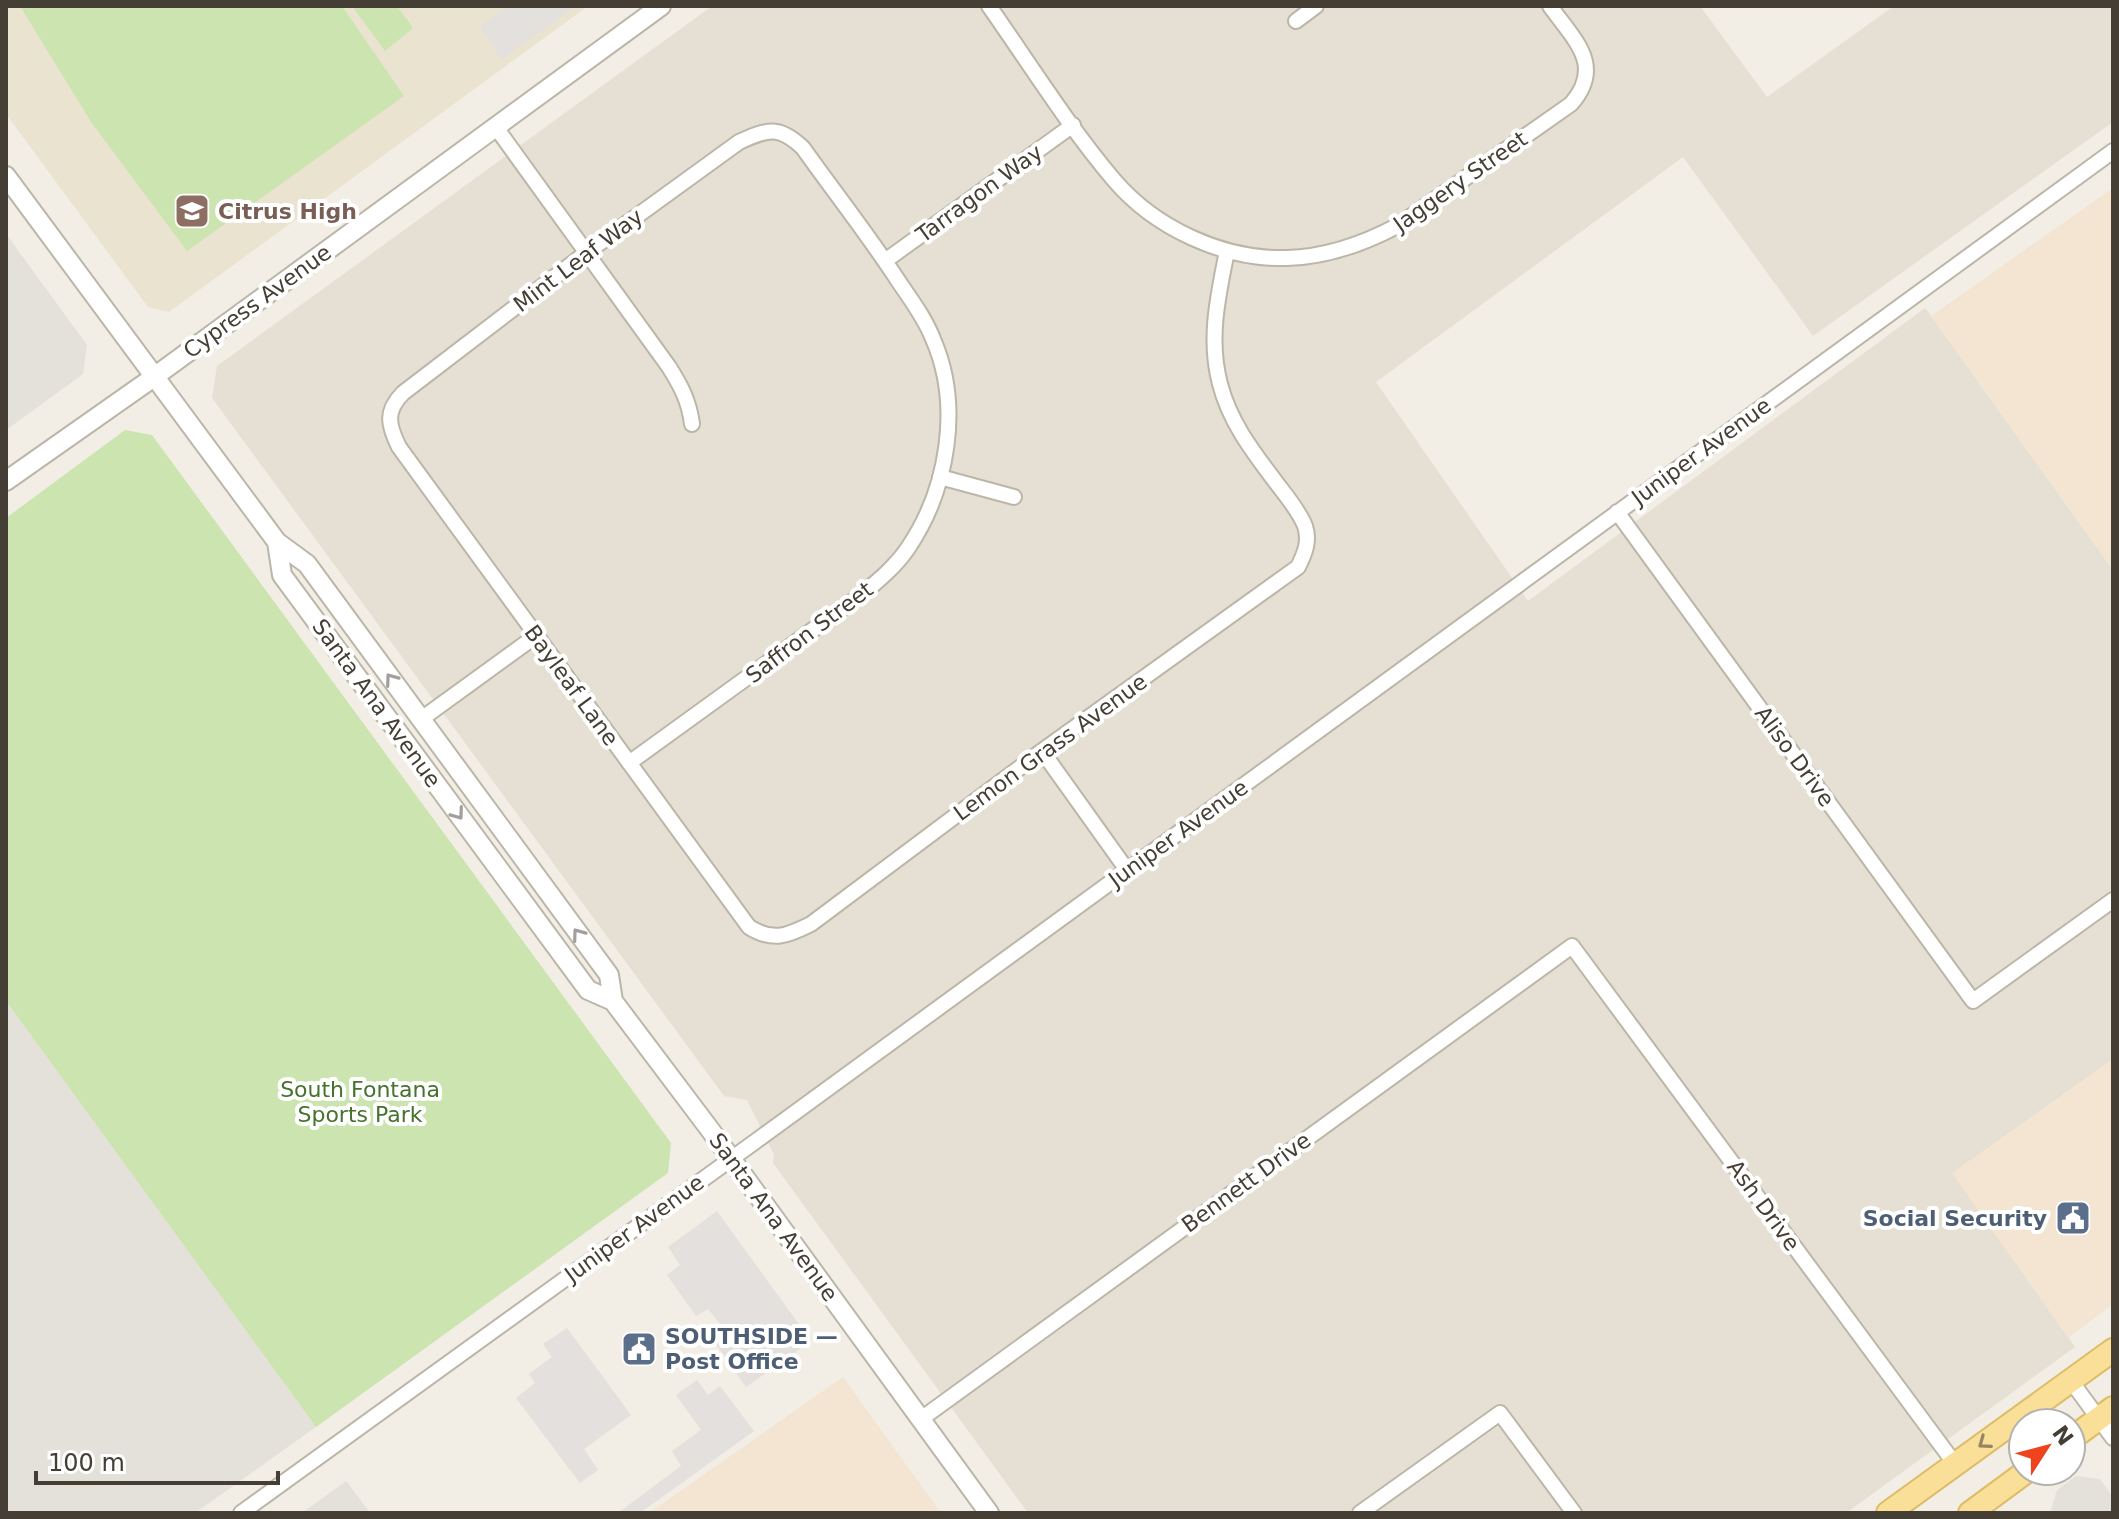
<svg xmlns="http://www.w3.org/2000/svg" width="2119" height="1519" font-family="'DejaVu Sans',sans-serif">
<style>
.residential{fill:#e5e0d3}
.commercial{fill:#f3e5d1}
.industrial{fill:#e4e0da}
.education{fill:#eae3d0}
.green{fill:#cbe4b0}
.parking{fill:#e3e0dd}
.lines{fill:none;stroke-linecap:round;stroke-linejoin:round}
.minor-casing{stroke:#bcb6a8;stroke-width:18}
.tertiary-casing{stroke:#bcb6a8;stroke-width:22}
.primary-casing{stroke:#ddbc68;stroke-width:26}
.minor{stroke:#fff;stroke-width:14}
.tertiary{stroke:#fff;stroke-width:18}
.primary{stroke:#f9df97;stroke-width:22}
.oneway{stroke:#a29e9a}
.oneway2{stroke:#958661}
.labels{text-anchor:middle;stroke-width:8;stroke-linejoin:round;paint-order:stroke}
.street-label{font-size:22px;fill:#443e35;stroke:#fff}
.education-label{font-size:22px;font-weight:bold;fill:#785e54;stroke:#fff;text-anchor:start}
.park-label{font-size:22px;fill:#45722c;stroke:#fff}
.service-label{font-size:22px;font-weight:bold;fill:#4e5e75;stroke:#fff;text-anchor:end}
</style>
<rect width="100%" height="100%" fill="#f2eee5"/>
<!-- residential -->
<path class="residential" d="M712,6H1700L1767,97L1894,6H2113V122L1813,336L1683,157L1376,382L1528,601L1925,308L1931,316L2113,570V1059L1953,1173L2075,1347L1846,1513H1028L773,1163L774,1155L747,1100L724,1096L212,398L217,366Z"/>
<!-- commercial -->
<path class="commercial" d="M2113,188V570L1931,316Z
M2113,1059V1304L2068,1338L1952,1173Z
M843,1377L941,1513H649Z"/>
<!-- industrial -->
<path class="industrial" d="M6,234L87,345L83,374L6,430Z
M6,1001L316,1427L195,1513H6Z
M2076,1476L2100,1479L2113,1497V1513H2048L2051,1510L2057,1490Z
M346,1481L370,1513H302Z"/>
<!-- education -->
<path class="education" d="M6,6H588L169,312L148,307L6,114Z"/>
<!-- green -->
<path class="green" d="M20,6H342L404,96L187,251L91,122Z
M352,6H397L413,28L385,51Z
M125,430L152,435L671,1143L668,1173L316,1427L6,1001V518Z"/>
<!-- parking -->
<path class="parking" d="M508,6H576L501,60L480,26Z
M717,1211L811,1341L746,1387L711,1337L722,1326L708,1309L696,1316L667,1275L680,1265L668,1247Z
M567,1328L631,1415L584,1449L598,1470L580,1483L516,1398L535,1383L529,1374L552,1357L543,1344Z
M697,1380L708,1395L720,1386L754,1431L640,1513H618L681,1466L672,1451L701,1430L676,1395Z"/>
<g class="lines">
<defs>
<path id="minor" d="M989,6C1029,63 1069,127 1114,180C1155,228 1223,260 1287,258C1326,257 1363,244 1397,226L1571,104C1605,65 1574,40 1550,6
M1296,21L1316,6
M495,126L669,367C681,386 689,401 692,424
M885,261L1073,125
M940,477L1014,497
M1617,512L1973,1001L2113,900
M420,720L537,635
M1042,751L1127,870
M629,763L861,595C878,581 896,566 908,548C948,489 962,405 933,339C925,318 911,300 899,282C869,236 835,193 803,148C779,125 768,129 739,142L586,253L403,393C385,411 388,425 399,447L749,927C773,942 787,936 811,924L1042,751L1298,567C1305,553 1310,541 1305,526C1299,511 1288,498 1278,485C1254,453 1230,423 1220,384C1208,339 1218,296 1227,251
M2071,1381L2113,1438
M921,1419L1572,946L1955,1464
M241,1513L756,1141L2113,151
M1360,1513L1500,1413L1574,1513"/>
<path id="tertiary" d="M6,176L277,542L307,564L609,975L613,1001L711,1131L989,1513
M6,481L154,377L661,6
M277,542L282,575L588,990L613,1001"/>
<path id="primary" d="M2071,1439L2113,1408
M1888,1513L2113,1350
M1970,1513L2027,1471"/>
</defs>
<!-- minor casing -->
<use href="#minor" class="minor-casing"/>
<!-- tertiary casing -->
<use href="#tertiary" class="tertiary-casing"/>
<!-- primary casing -->
<use href="#primary" class="primary-casing"/>
<!-- minor -->
<use href="#minor" class="minor"/>
<!-- tertiary -->
<use href="#tertiary" class="tertiary"/>
<!-- primary -->
<use href="#primary" class="primary"/>
</g>
<!-- one-way arrows -->
<defs><path id="oneway-chevron" d="M-2-3.5L2.5 0L-2 3.5" fill="none" stroke-width="1.6" stroke-linecap="round" stroke-linejoin="round" transform="scale(2)"/></defs>
<g class="oneway">
<use href="#oneway-chevron" transform="translate(391 679) rotate(-126)"/>
<use href="#oneway-chevron" transform="translate(458 814) rotate(54)"/>
<use href="#oneway-chevron" transform="translate(578 934) rotate(-126)"/>
</g>
<use class="oneway2" href="#oneway-chevron" transform="translate(1984 1443) rotate(144)"/>
<!-- icons -->
<defs>
<symbol id="school-square" viewBox="-11 -11 22 22"><rect x="-9" y="-9" width="18" height="18" rx="4" fill="#8d6e63" stroke="#fff"/><path d="M0-5L7-2L0 1L-7-2ZM-4 1L0 2.5L4 1V4Q0 6-4 4Z" fill="#fff"/></symbol>
<symbol id="civic-square" viewBox="-11 -11 22 22"><rect x="-9" y="-9" width="18" height="18" rx="4" fill="#5c6f8a" stroke="#fff"/><path d="M-.6-6.5H3V-4.5H.6V-3L4-1V1h2V6H-6V1h2V-1L-.6-3ZM-1.2 2.5V6h2.4V2.5Z" fill="#fff"/></symbol>
</defs>
<g fill-rule="evenodd">
<use href="#school-square" x="172" y="191" width="40" height="40"/>
<use href="#civic-square" x="2053" y="1198" width="40" height="40"/>
<use href="#civic-square" x="619" y="1329" width="40" height="40"/>
</g>
<g class="labels">
<!-- street labels -->
<g class="street-label">
<text transform="translate(1460 181) rotate(-35)" y="8">Jaggery Street</text>
<text transform="translate(979 193) rotate(-36)" y="8">Tarragon Way</text>
<text transform="translate(578 260) rotate(-37)" y="8">Mint Leaf Way</text>
<text transform="translate(257 301) rotate(-36)" y="8">Cypress Avenue</text>
<text transform="translate(1701 451) rotate(-36)" y="8">Juniper Avenue</text>
<text transform="translate(809 632) rotate(-37)" y="8">Saffron Street</text>
<text transform="translate(572 685) rotate(54)" y="8">Bayleaf Lane</text>
<text transform="translate(377 703) rotate(54)" y="8">Santa Ana Avenue</text>
<text transform="translate(1050 747) rotate(-36)" y="8">Lemon Grass Avenue</text>
<text transform="translate(1795 756) rotate(54)" y="8">Aliso Drive</text>
<text transform="translate(1178 833) rotate(-36)" y="8">Juniper Avenue</text>
<text transform="translate(1246 1182) rotate(-36)" y="8">Bennett Drive</text>
<text transform="translate(1764 1205) rotate(54)" y="8">Ash Drive</text>
<text transform="translate(774 1217) rotate(54)" y="8">Santa Ana Avenue</text>
<text transform="translate(634 1228) rotate(-36)" y="8">Juniper Avenue</text>
</g>
<!-- education labels -->
<g class="education-label">
<text x="218" y="219">Citrus High</text>
</g>
<!-- park labels -->
<g class="park-label">
<text x="360" y="1097">South Fontana<tspan x="360" dy="25">Sports Park</tspan></text>
</g>
<!-- service labels -->
<g class="service-label">
<text x="2047" y="1226">Social Security</text>
<text x="665" y="1344" text-anchor="start">SOUTHSIDE —<tspan x="665" dy="25">Post Office</tspan></text>
</g>
</g>
<!-- border -->
<rect width="2119" height="1519" fill="none" stroke="#443e35" stroke-width="16"/>
<!-- north arrow -->
<g transform="translate(2047 1447) rotate(54)"><circle r="38" fill="#ffffff" stroke="#b4b2ae" stroke-width="2"/>
<path d="M0-6L14 30L0 20L-14 30Z" fill="#ef431f"/>
<text y="-12" font-size="22" font-weight="bold" text-anchor="middle" fill="#443e35">N</text>
</g>
<!-- scale -->
<path d="M36 1471v12h242v-12" fill="none" stroke="#443e35" stroke-width="4"/>
<text x="48" y="1471" font-size="24" fill="#443e35" stroke="#ffffff" stroke-width="6" paint-order="stroke">100 m</text>
</svg>
